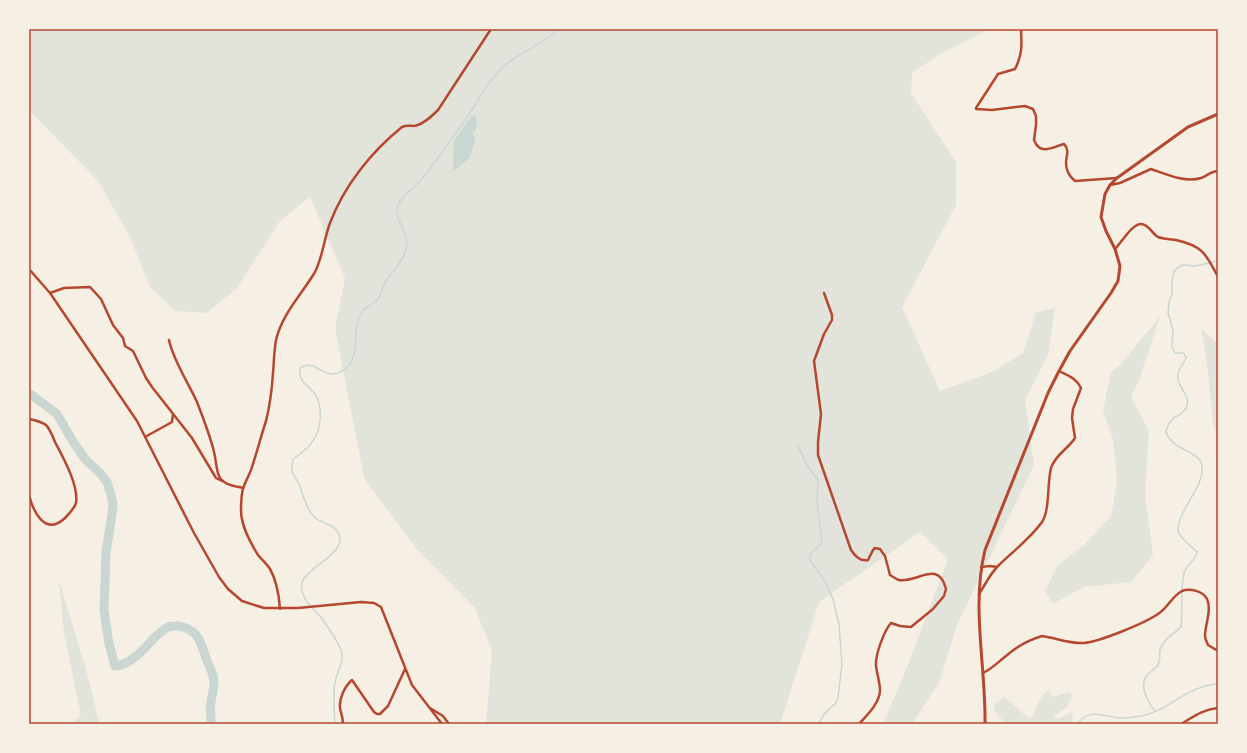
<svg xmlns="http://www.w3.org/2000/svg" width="1247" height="753" font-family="Poppins,sans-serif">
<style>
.green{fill:#e2e4dc}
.water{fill:#c9d6d2}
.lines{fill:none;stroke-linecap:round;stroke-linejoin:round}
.stream{stroke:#c9d6d2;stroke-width:1.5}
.river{stroke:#c9d6d2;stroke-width:9}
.minor{stroke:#b5482f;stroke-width:2.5}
.tertiary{stroke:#b5482f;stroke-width:3}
.neatline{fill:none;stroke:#b5482f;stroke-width:1.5}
</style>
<rect width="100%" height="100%" fill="#f6efe4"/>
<!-- green -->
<path class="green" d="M29,29H990L940,54L912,73L911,93L956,162V205L902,307L940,391L992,372L1023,353L1036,312L1055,308L1048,355L1025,400L1034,465L957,625L939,683L912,724H883L906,670L948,559L920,532L819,602L780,724H486L492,651L475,608L415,547L364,478L335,328L345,278L310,197L280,221L237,288L207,313L175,311L150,287L129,235L98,181L29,110Z
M1160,316L1138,383L1131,397L1149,431L1145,495L1153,555L1131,582L1083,587L1053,604L1045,591L1058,565L1084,545L1111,516L1117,482L1113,439L1103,410L1111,372L1121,364Z
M1201,328L1218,344V437L1213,425L1207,364Z
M59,580L89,680L99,724H71L81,715L64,634Z
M1048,691L1053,697L1069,692L1072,696L1067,707L1054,716L1055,718L1059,719L1071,712L1072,714L1073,719L1070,724H1005L994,709L995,704L1004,697C1014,703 1020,713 1030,718C1039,709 1037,697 1048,691Z"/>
<!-- water -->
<path class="water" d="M476,115L477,128L473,132V136L476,137L470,157L453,172L454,141L471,116Z"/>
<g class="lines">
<!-- stream -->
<path class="stream" d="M798,446L806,463L818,480L817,502L822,544L814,550L810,555V560L824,580L833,599L839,624L842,664L838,698L836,703L825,713L818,724
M1155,711C1147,701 1138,685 1148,674C1151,671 1155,669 1158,665C1161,660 1159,655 1160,650C1162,640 1174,634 1181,627C1183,609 1180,591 1184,573C1186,564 1196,561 1197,552L1184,540L1178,532C1178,528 1178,524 1180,520C1185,503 1204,485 1202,466C1200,450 1172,451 1166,432C1170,413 1183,418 1187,406C1190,396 1180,389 1178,380C1176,368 1185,365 1186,357L1183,353H1175L1172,346L1173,330L1168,313L1169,302L1172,294V281L1174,272L1177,268L1183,265L1196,266L1218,261
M335,724C334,710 333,696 335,682C337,670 345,662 341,650C338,642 325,623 320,616C312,607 299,597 302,583C306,567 347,554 339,534C335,525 324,524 317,519C307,512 303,495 299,484C297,480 293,475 292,471C291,467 293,462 293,459C300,454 308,449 312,442C322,429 323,407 315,394C308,384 298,383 300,368C316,356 326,387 347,367C361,353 351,328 362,312C365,307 374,304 378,299C382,293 383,285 387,279C394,270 403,261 406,249C411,232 391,219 399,203C403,196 409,192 414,187C420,182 425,175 430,169C442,152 455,135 467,117C479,100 488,80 504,66C520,53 539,45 555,33L556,29
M1078,724C1088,707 1105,717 1120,718C1127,718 1135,717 1142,716C1170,710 1186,686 1218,684"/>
<!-- river -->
<path class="river" d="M29,393L57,414L72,440L85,459L100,473L107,482L111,495L113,504L112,514L106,552L104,610L109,644L115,666C137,664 149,639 166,628C170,625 173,626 178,626C199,629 201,643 207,661C210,667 213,674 214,681C214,688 212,695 211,702C210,709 211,717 211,724"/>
<!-- minor -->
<path class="minor" d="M976,108L998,74L1015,69C1022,56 1022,45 1021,31L1023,29
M976,109L992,110L1025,106L1033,109L1036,116V125L1034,140C1040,156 1053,147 1064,144C1070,150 1066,156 1066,163C1066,170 1070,177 1075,181L1117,178
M1110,185L1120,183L1151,169C1166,174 1184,183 1201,178C1207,176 1211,171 1218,171
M1115,249C1122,242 1132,224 1141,224C1149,224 1152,234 1158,237C1163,239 1171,239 1176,240C1203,246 1206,254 1218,277
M29,269L50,293L137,421L194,533L219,577L228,589L242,601L264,608H298L361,602L374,603L381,607L412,685L442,724
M50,293L64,288L90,287L101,299L113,325L123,338L125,346L133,351L146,378L152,387L192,438L216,478L222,481
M824,293L832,315V320L824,334L814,361L821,414L818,442V455L851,550C855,556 860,562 868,560L873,550L875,548L880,549L885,556L890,575C893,577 896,579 899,580C918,583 938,559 946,589L944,596L933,609L911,627L900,626L891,623C884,631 875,655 876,666C877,674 880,683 880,690C880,703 867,715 859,724
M169,340C173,360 188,382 197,402C203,418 210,435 214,452C216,459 216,469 219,476C223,485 235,486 243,488
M29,419C34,420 42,422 46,425C50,429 53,437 55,442C63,457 79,486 76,503C74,509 69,514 65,518C45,537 33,511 29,495
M145,437L172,422L173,414
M981,567L990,566L997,567
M979,594C985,585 990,574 998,566C1012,552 1030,539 1042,522C1050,510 1047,484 1051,468C1055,455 1068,449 1075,438L1072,418L1073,409L1081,388C1076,378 1069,376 1059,371
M280,609C279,595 277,581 270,569C267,564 262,560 258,555C250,542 241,526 241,510C241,503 241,493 244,486C246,480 250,474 252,467C257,452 261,436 266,421C270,405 272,389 273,373C274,362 274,351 276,340C282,314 302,294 315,272C323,256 324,239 330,223C344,186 371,152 402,127C407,125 409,126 414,126C423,125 432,116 438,110L491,29
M983,673C993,668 998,662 1006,656C1016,647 1029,640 1042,636C1056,638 1070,644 1084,643C1099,642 1145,623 1158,614C1168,608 1172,596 1182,591C1190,588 1203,591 1207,599C1212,610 1205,625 1205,636C1205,639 1207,642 1208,645L1218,651
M430,708L443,716L449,724
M343,724C343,717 341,714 340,708C339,698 345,686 352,680L374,712L377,714H380L388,706L405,669
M1181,724C1193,717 1204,709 1218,708"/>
<!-- tertiary -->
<path class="tertiary" d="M985,724C986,666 971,607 985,550L1048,393L1059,371L1070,351L1111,293L1118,281L1120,266L1115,249L1106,231L1101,217L1105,194L1110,185L1117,178L1188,127L1218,114"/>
</g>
<!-- border -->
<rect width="1247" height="753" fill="none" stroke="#f6efe4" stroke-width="60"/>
<rect x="30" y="30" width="1187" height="693" class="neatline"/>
</svg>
